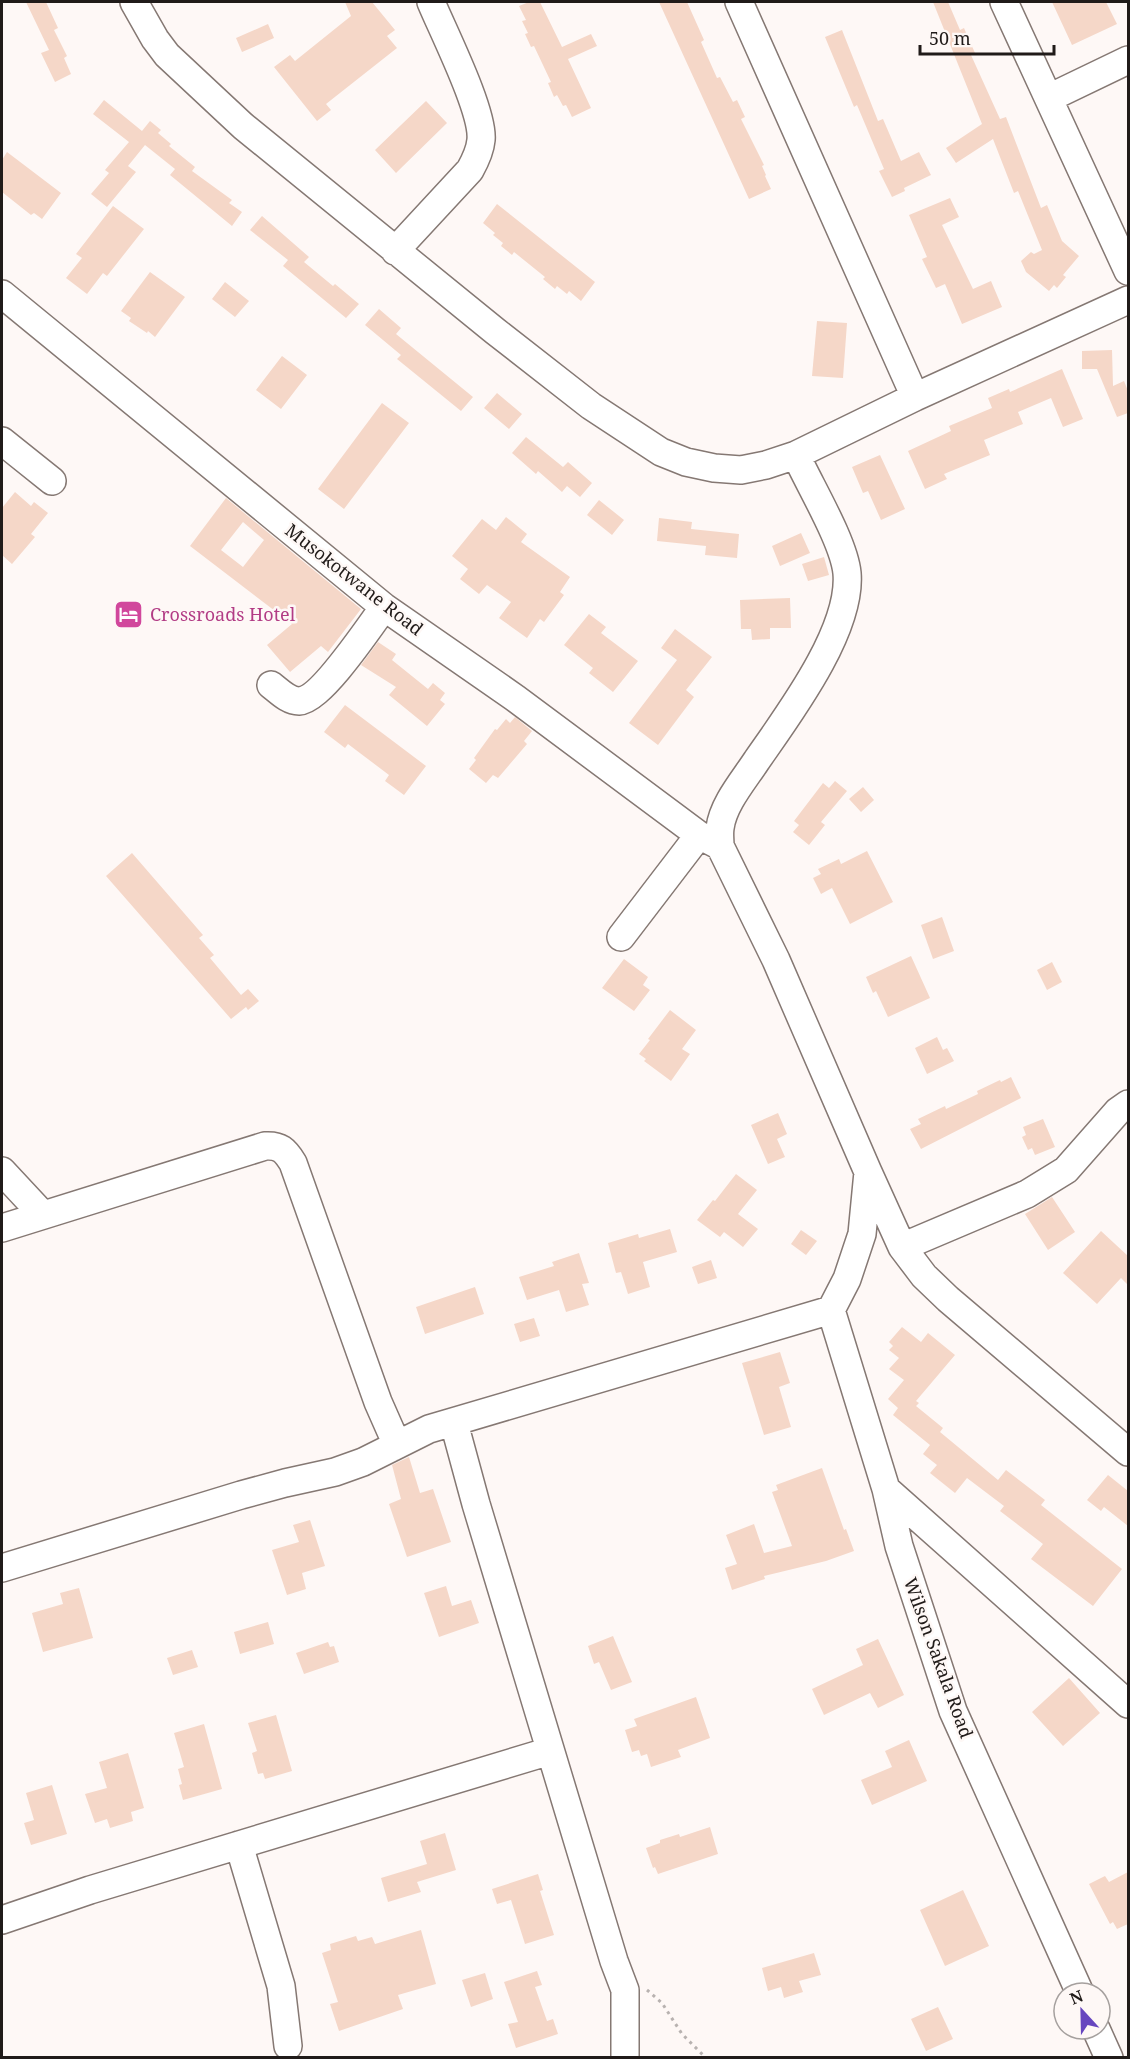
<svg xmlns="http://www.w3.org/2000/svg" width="1130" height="2059" font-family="'Noto Serif',serif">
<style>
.building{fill:#f5d7c8;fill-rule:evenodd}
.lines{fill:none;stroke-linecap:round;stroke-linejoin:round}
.minor-casing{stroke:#857873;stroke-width:30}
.path{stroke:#b8b2b0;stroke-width:3;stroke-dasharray:3 4.5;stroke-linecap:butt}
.minor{stroke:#fff;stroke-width:27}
.labels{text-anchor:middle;stroke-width:5;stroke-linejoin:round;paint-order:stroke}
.street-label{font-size:18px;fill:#201b19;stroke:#fef8f6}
.hotel-label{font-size:18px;fill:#b23c85;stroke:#fef8f6;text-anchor:start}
</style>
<rect width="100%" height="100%" fill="#fef8f6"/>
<!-- building -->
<path class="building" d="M26,2H46L58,28L54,30L67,56L64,58L71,74L55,82L41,53L49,50Z
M345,2H372L395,30L387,36L397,48L326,104L331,110L317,121L274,67L290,55L295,61L351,16Z
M529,2H540L562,47L591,34L597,46L568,59L591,108L572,117L566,105L563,106L557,95L554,97L548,83L551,82L534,46L531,47L525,34L528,33L522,21L526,20L519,6Z
M659,2H687L704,40L701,42L717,78L720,77L733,102L737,100L745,117L741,119L764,165L762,166L766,175L765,176L771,189L749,199Z
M933,2H948L960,30L964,28L975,53L971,55L1000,119L1006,117L1041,208L1047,205L1062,241L1079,256L1063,275L1066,277L1057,288L1054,285L1049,291L1026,272L1021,261L1031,252L1034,254L1042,250L1018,191L1014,193L993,139L956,163L946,148L982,124Z
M1052,2H1106L1117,24L1072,45Z
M268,24L274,38L242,52L236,38Z
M842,30L878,121L883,119L901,161L919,152L931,175L904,188L905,191L892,197L879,171L884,169L857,105L854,107L825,37Z
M104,100L142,131L150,121L161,130L158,133L171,144L169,146L195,167L192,171L232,200L229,203L242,212L232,226L170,175L175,169L145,145L128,166L136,172L107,207L91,194L109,173L105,170L129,142L93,114Z
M426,101L447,123L396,173L375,150Z
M7,152L61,193L42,219L34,213L31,215L2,192V160Z
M950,198L959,217L942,225L973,289L991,281L1002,307L962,324L945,284L936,288L922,259L927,257L909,215Z
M497,204L595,282L581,301L569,291L567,294L557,286L555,289L543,279L545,277L514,252L512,255L501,246L503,243L493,235L495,233L483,223Z
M113,206L144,229L107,276L103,273L87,294L66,278L82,258L76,254Z
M262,216L309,257L304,262L333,286L335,284L359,304L346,318L283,266L288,260L250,230Z
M150,272L185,297L155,337L148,331L147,333L129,321L131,318L121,311Z
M225,282L249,301L235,317L212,299Z
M379,309L401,328L396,334L473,397L461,411L397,359L401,355L365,325Z
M817,321L847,323L843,378L812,376Z
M1112,350L1113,386L1124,381L1128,391V413L1117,417L1097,369H1082V351Z
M282,356L307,375L281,409L256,390Z
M1062,369L1083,419L1063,427L1051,398L1018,412L1023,424L984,440L990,455L944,474L947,479L925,489L908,451L951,431L949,426L992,408L988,398L1009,389L1010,392Z
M497,393L522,414L509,429L484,408Z
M382,403L409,423L344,509L318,489Z
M526,437L563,467L568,462L592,483L580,497L567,486L562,492L538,471L536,474L512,453Z
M880,455L905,509L881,520L868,491L863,493L852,467Z
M15,492L31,506L34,502L48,513L31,534L35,537L12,564L2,555V508Z
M226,498L361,609L328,652L321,646L290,672L267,645L292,624L190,546ZM243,522L264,540L243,567L221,550Z
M599,500L624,520L612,535L587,515Z
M506,517L527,534L521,542L570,577L560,592L564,595L544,622L540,619L527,638L499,618L511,602L487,585L479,594L460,579L468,569L452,556L482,519L496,530Z
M659,518L692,522L691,529L739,534L737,558L705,555L706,546L657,541Z
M801,533L810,553L780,566L772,546Z
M824,557L829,575L808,581L802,564Z
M790,598L791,628H770V639L752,640L751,629H741L740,600Z
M589,614L606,627L601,633L638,661L613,692L589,673L593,668L564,645Z
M675,629L712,657L686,690L694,697L658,745L629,723L677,660L661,648Z
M378,642L396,654L392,660L428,689L433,683L445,693L440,700L445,704L427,726L389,695L396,687L361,665Z
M345,705L426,766L404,795L385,781L389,775L348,744L345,748L324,732Z
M515,717L532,731L524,741L527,744L498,778L493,775L486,783L469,769L476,760L474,758L495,729L497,730L506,719L510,723Z
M835,781L847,791L821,822L825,825L809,845L793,832L799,825L794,821L823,783L829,788Z
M863,787L874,800L861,812L849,799Z
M867,851L893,902L850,924L832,888L821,894L813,878L821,874L818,869L839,859L841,864Z
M132,853L203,935L199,938L214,955L210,958L241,995L248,989L259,1001L248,1010L246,1007L231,1019L106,876Z
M942,917L954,951L933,959L921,925Z
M911,956L930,998L888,1017L876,991L873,993L866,977Z
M624,959L648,977L643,985L650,990L634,1011L602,988Z
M1052,962L1062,982L1047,990L1037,970Z
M670,1010L696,1030L682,1049L690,1054L671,1081L644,1061L646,1059L639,1054L650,1040L648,1039Z
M937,1037L943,1050L947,1048L954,1061L927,1074L915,1048Z
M1011,1077L1021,1098L921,1149L910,1129L921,1124L918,1119L945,1106L946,1109L978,1094L977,1091L1000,1080L1001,1082Z
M778,1113L787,1134L777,1139L785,1157L768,1164L751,1125Z
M1043,1119L1055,1147L1035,1155L1032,1148L1028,1150L1022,1137L1026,1135L1023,1127Z
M736,1174L757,1190L738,1214L758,1229L743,1247L724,1232L720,1237L697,1220L713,1200L715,1201Z
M1052,1197L1075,1232L1048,1250L1025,1214Z
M670,1229L677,1252L643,1262L650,1287L628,1294L621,1272L616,1273L608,1243L638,1234L639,1238Z
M801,1230L817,1241L806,1255L791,1244Z
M1101,1231L1128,1256V1285L1121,1278L1097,1304L1063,1273Z
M579,1253L589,1283L582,1284L589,1305L566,1312L559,1290L527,1300L519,1277L554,1266L552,1262Z
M711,1260L717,1278L698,1284L692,1267Z
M475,1287L484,1314L425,1334L416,1307Z
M534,1318L540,1336L520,1342L514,1324Z
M902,1327L921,1342L928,1333L955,1355L916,1401L919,1403L916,1406L943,1428L940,1432L998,1480L1006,1470L1045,1500L1041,1505L1122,1569L1093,1606L1031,1559L1043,1544L1000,1511L1004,1506L967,1478L955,1493L930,1473L937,1465L923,1454L930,1445L893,1415L898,1408L888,1399L904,1380L889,1369L899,1358L889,1350L893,1346L889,1342Z
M780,1352L790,1383L779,1387L791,1427L764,1435L742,1363Z
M409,1457L420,1493L433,1489L451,1542L407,1557L389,1504L401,1499L392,1465Z
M822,1468L844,1530L846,1529L854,1551L826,1561L764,1576L765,1579L732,1590L725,1568L737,1564L726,1535L754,1524L764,1553L792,1546L772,1492L778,1490L776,1485Z
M1108,1475L1128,1491V1526L1104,1507L1101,1511L1087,1500Z
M310,1520L325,1566L302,1573L306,1589L287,1595L272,1550L299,1542L293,1525Z
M446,1586L452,1606L471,1600L479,1623L439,1637L424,1593Z
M79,1588L93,1638L43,1652L32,1613L63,1604L60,1593Z
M268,1622L274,1644L240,1654L234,1632Z
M613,1636L632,1682L611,1690L599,1662L594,1664L588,1646Z
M878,1639L904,1695L878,1708L870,1693L824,1715L812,1689L863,1665L856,1649Z
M328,1642L330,1647L334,1646L339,1662L304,1674L296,1653Z
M192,1650L198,1667L173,1675L167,1658Z
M1069,1678L1100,1713L1063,1746L1032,1712Z
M696,1697L710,1738L678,1750L681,1757L651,1767L647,1754L641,1756L639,1750L632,1752L625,1730L637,1726L634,1719Z
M276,1715L292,1771L265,1779L263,1773L258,1774L252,1753L257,1751L248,1723Z
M204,1724L222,1789L183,1800L179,1785L182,1784L178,1769L184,1767L174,1733Z
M909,1740L927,1781L872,1805L861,1780L892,1767L885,1751Z
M128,1753L144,1808L131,1812L133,1821L110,1828L107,1819L95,1823L85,1794L107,1788L99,1762Z
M52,1785L67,1834L31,1845L24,1823L34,1820L26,1793Z
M710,1827L718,1854L658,1874L655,1867L653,1868L646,1848L660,1843V1840L679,1834L680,1837Z
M445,1833L456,1870L417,1882L421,1892L388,1902L381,1878L427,1864L420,1841Z
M1128,1872V1924L1117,1929L1113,1922L1110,1924L1089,1884L1105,1876L1109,1882Z
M538,1874L543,1890L540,1891L554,1935L525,1944L511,1900L497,1904L492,1889Z
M963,1890L989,1946L945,1966L920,1910Z
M421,1930L436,1984L398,1995L403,2009L339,2031L330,2004L338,2002L322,1953L331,1950L330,1944L356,1936L358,1941L372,1937L375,1944Z
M814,1953L821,1975L799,1981L803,1992L784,1998L781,1987L768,1991L762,1968Z
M537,1971L542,1985L535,1987L547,2021L553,2019L558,2034L516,2048L508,2024L518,2022L504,1982Z
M485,1973L493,1999L471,2007L462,1980Z
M938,2007L953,2039L926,2051L911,2019Z"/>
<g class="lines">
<defs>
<path id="minor" d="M134,2L155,39L167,55L243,126L495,331L591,406L661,452L686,462L714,468L741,470L766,465L796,455L915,397L1128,300
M739,2L915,397
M1004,2L1128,271
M1049,98L1128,60
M395,251L470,170C475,161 480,151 481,140C484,112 443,31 431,2
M2,294L384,607L515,698L699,835L720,846
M2,441L52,481
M271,685C279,691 288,701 299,701C321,700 370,626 384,607
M621,937L699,835
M2,1171L43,1215
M868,1172L902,1247L924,1276L948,1299L1128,1452
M2,1228L265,1146C280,1145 285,1150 293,1163L378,1402L393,1436V1447
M902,1247L1027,1194L1066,1170L1118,1111L1128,1104
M831,1310L886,1489L899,1546L953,1711L1080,1993
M454,1423L476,1504L614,1961L625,1990V2058
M886,1489L1128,1704
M2,1568L241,1495L285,1483L335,1472L363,1462L429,1429L831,1310L847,1279L862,1234L868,1172L776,960L720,846C720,840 719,834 720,828C723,804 744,780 757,760C789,714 852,630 847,573C844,542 810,486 796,455
M239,1845L281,1986L288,2046
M2,1920L90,1890L550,1751
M1096,2029L1109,2058"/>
</defs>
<!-- minor casing -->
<use href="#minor" class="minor-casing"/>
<!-- path -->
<path class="path" d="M647,1990L662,2003L682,2034L706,2058"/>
<!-- minor -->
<use href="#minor" class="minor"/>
</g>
<!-- icons -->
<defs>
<symbol id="hotel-square" viewBox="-11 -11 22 22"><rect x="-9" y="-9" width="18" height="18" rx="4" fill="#d1479c" stroke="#fef8f6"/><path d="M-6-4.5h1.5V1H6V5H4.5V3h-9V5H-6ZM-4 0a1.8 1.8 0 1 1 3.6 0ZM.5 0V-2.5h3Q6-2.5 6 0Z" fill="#fff"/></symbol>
</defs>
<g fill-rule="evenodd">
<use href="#hotel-square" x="112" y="598" width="33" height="33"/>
</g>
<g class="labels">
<!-- street labels -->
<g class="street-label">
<text transform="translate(354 580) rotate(38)" y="6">Musokotwane Road</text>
<text transform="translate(938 1658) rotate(70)" y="6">Wilson Sakala Road</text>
</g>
<!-- hotel labels -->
<g class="hotel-label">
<text x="150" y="621">Crossroads Hotel</text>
</g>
</g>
<!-- border -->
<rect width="1130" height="2059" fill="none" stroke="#201b19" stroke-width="6"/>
<!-- north arrow -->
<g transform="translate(1082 2011) rotate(338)"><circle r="28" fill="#fef8f6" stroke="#a5a09e" stroke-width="1.5"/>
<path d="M0-4.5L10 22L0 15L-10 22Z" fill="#6646bf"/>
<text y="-9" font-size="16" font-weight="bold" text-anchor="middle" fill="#201b19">N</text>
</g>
<!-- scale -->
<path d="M920 45v9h134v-9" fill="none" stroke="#201b19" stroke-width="3"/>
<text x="929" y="45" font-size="18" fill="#201b19" stroke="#fef8f6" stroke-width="4.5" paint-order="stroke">50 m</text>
</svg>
